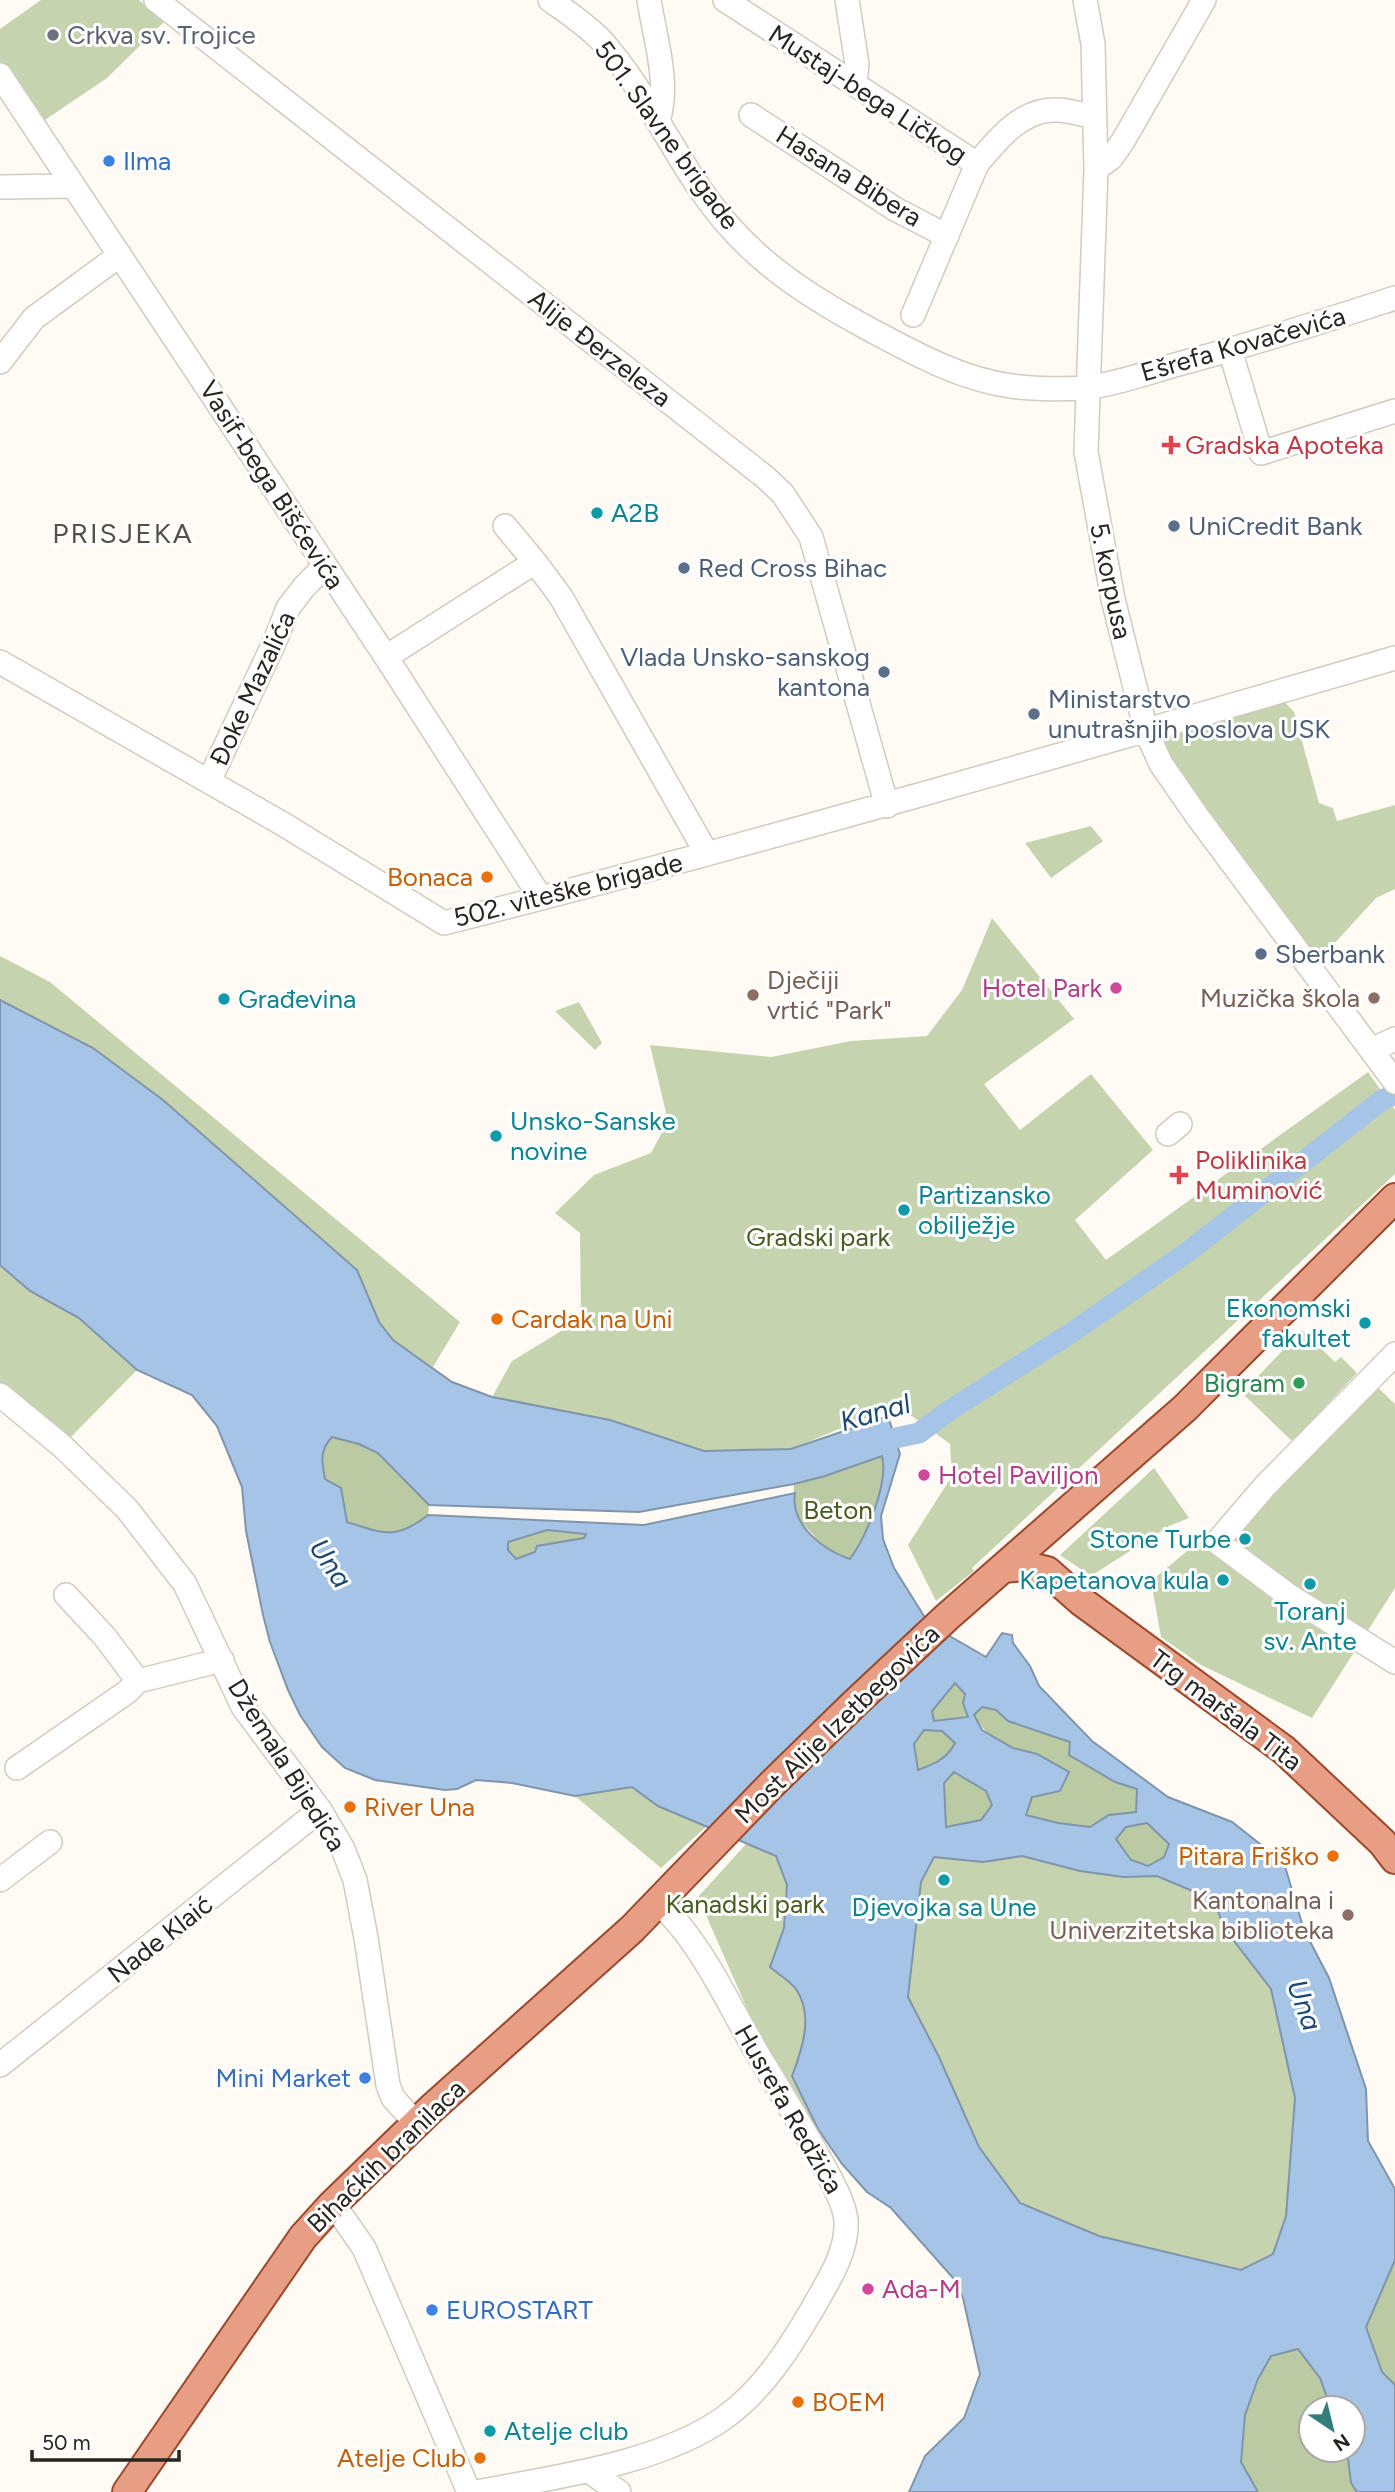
<svg xmlns="http://www.w3.org/2000/svg" width="1395" height="2492" font-family="Figtree,sans-serif">
<style>
.green{fill:#c5d4ae}
.forest{fill:#bacaa2}
.water{fill:#a6c5e6;stroke:#8095ab;stroke-width:2;fill-rule:evenodd}
.lines{fill:none;stroke-linecap:round;stroke-linejoin:round}
.canal{stroke:#a6c5e6;stroke-width:21}
.minor-casing{stroke:#d1cbc0;stroke-width:26}
.major-casing{stroke:#9a492c;stroke-width:32}
.minor{stroke:#fff;stroke-width:23}
.major{stroke:#e89e84;stroke-width:28}
.worship-dot{fill:#6b7280;stroke:#fff;stroke-width:2.5}
.shop-dot{fill:#3f7fe0;stroke:#fff;stroke-width:2.5}
.health-dot{fill:#e0444e;stroke:#fff;stroke-width:2.5}
.culture-dot{fill:#0f9aa8;stroke:#fff;stroke-width:2.5}
.service-dot{fill:#5c6f8a;stroke:#fff;stroke-width:2.5}
.food-dot{fill:#e8710a;stroke:#fff;stroke-width:2.5}
.hotel-dot{fill:#d1479c;stroke:#fff;stroke-width:2.5}
.education-dot{fill:#8d6e63;stroke:#fff;stroke-width:2.5}
.leisure-dot{fill:#2e9e5b;stroke:#fff;stroke-width:2.5}
.labels{text-anchor:middle;stroke-width:6;stroke-linejoin:round;paint-order:stroke}
.worship-label{font-size:26px;fill:#5b616d;stroke:#fff;text-anchor:start}
.street-label{font-size:26px;fill:#282521;stroke:#fff}
.shop-label{font-size:26px;fill:#366cbe;stroke:#fff;text-anchor:start}
.health-label{font-size:26px;fill:#be3a42;stroke:#fff;text-anchor:start}
.culture-label{font-size:26px;fill:#0d838f;stroke:#fff;text-anchor:start}
.service-label{font-size:26px;fill:#4e5e75;stroke:#fff;text-anchor:start}
.food-label{font-size:26px;fill:#c56008;stroke:#fff;text-anchor:end}
.education-label{font-size:26px;fill:#785e54;stroke:#fff;text-anchor:end}
.hotel-label{font-size:26px;fill:#b23c85;stroke:#fff;text-anchor:start}
.park-label{font-size:26px;fill:#485b20;stroke:#fff}
.leisure-label{font-size:26px;fill:#27864d;stroke:#fff;text-anchor:end}
.neighbourhood-label{font-size:28px;letter-spacing:2px;fill:#565046;stroke:#fff}
.water-label{font-size:28px;font-style:italic;fill:#1b4872;stroke:#fff}
</style>
<rect width="100%" height="100%" fill="#fffbf4"/>
<!-- green -->
<path class="green" d="M41,0H139L165,21L107,78L36,126L0,75V29Z
M1276,693L1294,712L1319,803L1333,808L1337,821L1395,805V889L1376,898L1310,970L1146,731Z
M1091,826L1103,841L1051,878L1025,843Z
M992,918L1074,1019L984,1084L1020,1130L1091,1074L1153,1150L1075,1220L1106,1260L1368,1072L1395,1110V1174L972,1568L974,1571L936,1601L908,1545L952,1476L950,1444L897,1405L791,1449L704,1451L610,1420L492,1397L512,1361L581,1319L580,1233L555,1213L594,1175L651,1153L668,1121L650,1045L771,1057L851,1041L927,1036L962,990Z
M0,956L50,982L460,1322L433,1367L393,1340L379,1322L357,1270L163,1100L93,1048L0,1000Z
M579,1002L602,1043L595,1050L555,1011Z
M0,1265L30,1291L79,1318L137,1370L62,1446L0,1395Z
M1302,1330L1335,1362L1341,1357L1357,1373L1292,1441L1242,1393Z
M1370,1380L1395,1404V1588L1312,1718L1201,1665L1161,1637L1151,1581L1204,1537L1217,1542Z
M1154,1468L1189,1518L1169,1526L1091,1576L1060,1555Z
M632,1787L658,1806L708,1825L661,1868L575,1796Z
M747,1843L776,1856L787,1885L784,1928L770,1967C778,1974 790,1981 796,1989C814,2015 802,2050 793,2076L818,2129L807,2137L752,2020L698,1897Z
M1022,1856L1080,1871L1123,1877L1157,1876L1214,1900L1224,1928L1271,1989L1295,2098L1286,2216L1273,2254L1241,2270L1099,2236L1019,2203L979,2147L939,2057L908,1997L921,1882L934,1857L983,1862Z"/>
<!-- forest -->
<path class="forest" d="M332,1437L359,1444L378,1453L429,1505L428,1515C395,1541 383,1533 347,1522L341,1488L325,1479C322,1462 319,1451 332,1437Z
M882,1456C888,1488 868,1533 851,1559L824,1547L797,1517L793,1506L794,1484L825,1476Z
M547,1530L586,1534L584,1538L559,1543H547L536,1552L516,1559L508,1550V1542Z
M955,1683L965,1694L969,1716L934,1721L932,1710Z
M982,1707L996,1710L1008,1721L1070,1742L1091,1769L1115,1782L1138,1789L1136,1812L1109,1815L1090,1827L1058,1823L1026,1815L1032,1797L1059,1791L1037,1754C1010,1747 987,1740 974,1715Z
M924,1730L942,1731L955,1743C947,1759 934,1764 917,1770L914,1744Z
M954,1772L986,1791L992,1805L981,1821L946,1827L944,1783Z
M1147,1823L1169,1844L1164,1857L1148,1866L1130,1860L1116,1839L1126,1827Z
M1395,2260V2385L1382,2372L1366,2327Z
M1298,2349L1320,2378L1331,2408H1311V2450H1347L1351,2482L1357,2492H1258L1241,2462L1245,2415L1259,2379L1271,2356Z"/>
<!-- water -->
<path class="water" d="M0,1000L93,1048L163,1100L357,1270L379,1322L393,1340L452,1382L492,1397L610,1420L704,1451L791,1449L888,1416L900,1454L881,1516L883,1539L894,1568L929,1624L986,1657L1002,1633L1012,1635L1013,1643L1030,1666L1039,1686L1092,1741L1168,1797L1232,1822L1284,1863L1304,1930L1329,1978L1366,2089L1368,2141L1395,2189V2260L1366,2327L1382,2372L1395,2385V2492H1357L1351,2483L1347,2450H1353V2408H1331L1320,2378L1298,2349L1271,2356L1258,2379L1245,2415L1241,2462L1258,2492H909L925,2456L964,2418L980,2374L963,2298L954,2279L891,2208L867,2192L842,2164L818,2129L792,2076C802,2050 814,2015 796,1989C790,1981 778,1974 770,1967L784,1928L787,1885L776,1856L658,1806L632,1787L575,1796L512,1783L476,1780L457,1789L445,1790L375,1780L345,1768L322,1747L300,1715L288,1690L270,1642L263,1615L246,1531L242,1487L217,1426L192,1395L137,1370L79,1318L30,1291L0,1265ZM332,1437L359,1444L378,1453L429,1505L639,1512L794,1484L825,1476L882,1456C889,1483 866,1537 850,1559C823,1550 790,1525 795,1493L644,1525L428,1515C395,1541 383,1533 347,1522L341,1488L325,1479C322,1462 319,1451 332,1437ZM547,1530L586,1534L584,1538L537,1546L535,1552L516,1559L508,1550V1542ZM955,1683L965,1694L963,1703L968,1717L934,1721L932,1711ZM982,1707L996,1710L1008,1721L1070,1742L1069,1755L1115,1782L1137,1789L1136,1812L1109,1815L1090,1827L1058,1823L1026,1815L1032,1797L1060,1791L1069,1772L1037,1754L1013,1748L982,1730L974,1715ZM924,1730L942,1731L955,1743C947,1759 934,1764 918,1770L914,1744ZM954,1772L986,1791L992,1805L981,1820L946,1827L944,1783ZM1147,1823L1169,1844L1164,1857L1148,1866L1131,1860L1116,1839L1126,1827ZM1022,1856L1080,1871L1123,1877L1157,1876L1214,1900L1224,1928L1271,1989L1295,2098L1286,2216L1273,2254L1241,2270L1099,2236L1020,2203L979,2147L939,2057L908,1997L921,1882L934,1857L983,1862Z"/>
<g class="lines">
<!-- canal -->
<path class="canal" d="M867,1444L919,1433L950,1410L1071,1333L1189,1251L1382,1100L1395,1094"/>
<defs>
<path id="minor" d="M156,0L765,477L783,494L811,537L887,806
M550,0C567,12 585,24 600,39C651,95 678,169 729,226C767,270 819,302 869,329C914,353 960,379 1011,386C1031,389 1070,390 1090,387C1121,383 1152,371 1182,363C1254,344 1324,321 1395,298
M649,0C655,39 670,83 658,121
M725,0L977,164
M847,0L857,64L855,84
M1085,0L1093,44L1096,169L1086,452L1113,599L1146,731L1161,764L1197,816L1395,1082
M0,75L386,657L541,898
M751,115L895,209L947,236
M1096,169L1111,158L1123,141L1204,0
M0,187L74,186
M913,315L977,164C997,140 1022,108 1057,110C1069,110 1083,115 1095,117
M1230,350L1261,453L1395,411
M0,362L34,318L120,255
M505,526L535,562
M386,657L535,562L561,597L707,854
M0,662L283,824L444,923C763,842 1079,750 1395,658
M209,781L275,641L288,608L304,587L325,566
M1371,1050L1395,1039
M1168,1134L1180,1124
M1395,1354L1265,1486L1217,1542L1288,1595L1395,1662
M0,1395L62,1446L127,1509L185,1584L243,1707L320,1810L343,1849L355,1880L366,1938L388,2085L393,2098L416,2123
M66,1595L105,1637L138,1681
M17,1768L127,1692L138,1681L222,1660
M0,1880L50,1842
M0,2065L320,1810
M332,2205L344,2219L364,2248L469,2492
M589,2471L619,2492
M477,2492C554,2477 659,2464 724,2418C763,2390 789,2349 813,2308C828,2281 848,2252 846,2220C844,2204 836,2190 829,2176C809,2138 787,2103 765,2066C731,2012 706,1947 659,1903"/>
<path id="major" d="M1003,1568L1026,1566L1047,1571L1081,1601L1284,1750L1382,1842L1395,1859
M127,2492L303,2237L332,2205L431,2109L632,1929L772,1784L853,1705L947,1617L1185,1408L1395,1198"/>
</defs>
<!-- minor casing -->
<use href="#minor" class="minor-casing"/>
<!-- major casing -->
<use href="#major" class="major-casing"/>
<!-- minor -->
<use href="#minor" class="minor"/>
<!-- major -->
<use href="#major" class="major"/>
</g>
<!-- markers -->
<circle class="worship-dot" cx="53" cy="35" r="7"/>
<g class="shop-dot">
<circle cx="109" cy="161" r="7"/>
<circle cx="365" cy="2078" r="7"/>
<circle cx="432" cy="2310" r="7"/>
</g>
<g class="health-dot">
<path d="M1167.5 434.5h7v7h7v7h-7v7h-7v-7h-7v-7h7z"/>
<path d="M1175.5 1164.5h7v7h7v7h-7v7h-7v-7h-7v-7h7z"/>
</g>
<g class="culture-dot">
<circle cx="597" cy="513" r="7"/>
<circle cx="224" cy="999" r="7"/>
<circle cx="496" cy="1136" r="7"/>
<circle cx="904" cy="1210" r="7"/>
<circle cx="1365" cy="1323" r="7"/>
<circle cx="1245" cy="1539" r="7"/>
<circle cx="1223" cy="1580" r="7"/>
<circle cx="1310" cy="1584" r="7"/>
<circle cx="944" cy="1880" r="7"/>
<circle cx="490" cy="2431" r="7"/>
</g>
<g class="service-dot">
<circle cx="1174" cy="526" r="7"/>
<circle cx="684" cy="568" r="7"/>
<circle cx="884" cy="672" r="7"/>
<circle cx="1034" cy="714" r="7"/>
<circle cx="1261" cy="954" r="7"/>
</g>
<g class="food-dot">
<circle cx="487" cy="877" r="7"/>
<circle cx="497" cy="1319" r="7"/>
<circle cx="350" cy="1807" r="7"/>
<circle cx="1333" cy="1856" r="7"/>
<circle cx="798" cy="2402" r="7"/>
<circle cx="480" cy="2458" r="7"/>
</g>
<g class="hotel-dot">
<circle cx="1116" cy="988" r="7"/>
<circle cx="924" cy="1475" r="7"/>
<circle cx="868" cy="2289" r="7"/>
</g>
<g class="education-dot">
<circle cx="753" cy="995" r="7"/>
<circle cx="1374" cy="998" r="7"/>
<circle cx="1348" cy="1915" r="7"/>
</g>
<circle class="leisure-dot" cx="1299" cy="1383" r="7"/>
<g class="labels">
<!-- worship labels -->
<g class="worship-label">
<text x="67" y="44">Crkva sv. Trojice</text>
</g>
<!-- street labels -->
<g class="street-label">
<text transform="translate(868 94) rotate(33)" y="9">Mustaj-bega Ličkog</text>
<text transform="translate(667 135) rotate(54)" y="9">501. Slavne brigade</text>
<text transform="translate(849 176) rotate(32)" y="9">Hasana Bibera</text>
<text transform="translate(1243 344) rotate(-16)" y="9">Ešrefa Kovačevića</text>
<text transform="translate(600 348) rotate(38)" y="9">Alije Đerzeleza</text>
<text transform="translate(272 485) rotate(57)" y="9">Vasif-bega Bišćevića</text>
<text transform="translate(1111 581) rotate(78)" y="9">5. korpusa</text>
<text transform="translate(252 689) rotate(-65)" y="9">Đoke Mazalića</text>
<text transform="translate(568 890) rotate(-14)" y="9">502. viteške brigade</text>
<text transform="translate(1226 1710) rotate(37)" y="9">Trg maršala Tita</text>
<text transform="translate(837 1724) rotate(-44)" y="9">Most Alije Izetbegovića</text>
<text transform="translate(287 1765) rotate(58)" y="9">Džemala Bijedića</text>
<text transform="translate(160 1939) rotate(-38)" y="9">Nade Klaić</text>
<text transform="translate(789 2109) rotate(60)" y="9">Husrefa Redžića</text>
<text transform="translate(386 2156) rotate(-44)" y="9">Bihaćkih branilaca</text>
</g>
<!-- shop labels -->
<g class="shop-label">
<text x="123" y="170">Ilma</text>
<text x="351" y="2087" text-anchor="end">Mini Market</text>
<text x="446" y="2319">EUROSTART</text>
</g>
<!-- health labels -->
<g class="health-label">
<text x="1185" y="454">Gradska Apoteka</text>
<text x="1195" y="1169">Poliklinika<tspan x="1195" dy="30">Muminović</tspan></text>
</g>
<!-- culture labels -->
<g class="culture-label">
<text x="611" y="522">A2B</text>
<text x="238" y="1008">Građevina</text>
<text x="510" y="1130">Unsko-Sanske<tspan x="510" dy="30">novine</tspan></text>
<text x="918" y="1204">Partizansko<tspan x="918" dy="30">obilježje</tspan></text>
<text x="1351" y="1317" text-anchor="end">Ekonomski<tspan x="1351" dy="30">fakultet</tspan></text>
<text x="1231" y="1548" text-anchor="end">Stone Turbe</text>
<text x="1209" y="1589" text-anchor="end">Kapetanova kula</text>
<text x="1310" y="1620" text-anchor="middle">Toranj<tspan x="1310" dy="30">sv. Ante</tspan></text>
<text x="944" y="1916" text-anchor="middle">Djevojka sa Une</text>
<text x="504" y="2440">Atelje club</text>
</g>
<!-- service labels -->
<g class="service-label">
<text x="1188" y="535">UniCredit Bank</text>
<text x="698" y="577">Red Cross Bihac</text>
<text x="870" y="666" text-anchor="end">Vlada Unsko-sanskog<tspan x="870" dy="30">kantona</tspan></text>
<text x="1048" y="708">Ministarstvo<tspan x="1048" dy="30">unutrašnjih poslova USK</tspan></text>
<text x="1275" y="963">Sberbank</text>
</g>
<!-- food labels -->
<g class="food-label">
<text x="473" y="886">Bonaca</text>
<text x="511" y="1328" text-anchor="start">Cardak na Uni</text>
<text x="364" y="1816" text-anchor="start">River Una</text>
<text x="1319" y="1865">Pitara Friško</text>
<text x="812" y="2411" text-anchor="start">BOEM</text>
<text x="466" y="2467">Atelje Club</text>
</g>
<!-- education labels -->
<g class="education-label">
<text x="767" y="989" text-anchor="start">Dječiji<tspan x="767" dy="30">vrtić "Park"</tspan></text>
<text x="1360" y="1007">Muzička škola</text>
<text x="1334" y="1909">Kantonalna i<tspan x="1334" dy="30">Univerzitetska biblioteka</tspan></text>
</g>
<!-- hotel labels -->
<g class="hotel-label">
<text x="1102" y="997" text-anchor="end">Hotel Park</text>
<text x="938" y="1484">Hotel Paviljon</text>
<text x="882" y="2298">Ada-M</text>
</g>
<!-- park labels -->
<g class="park-label">
<text x="818" y="1246">Gradski park</text>
<text x="838" y="1519">Beton</text>
<text x="745" y="1913">Kanadski park</text>
</g>
<!-- leisure labels -->
<g class="leisure-label">
<text x="1285" y="1392">Bigram</text>
</g>
<!-- neighbourhood labels -->
<g class="neighbourhood-label">
<text x="123" y="543">PRISJEKA</text>
</g>
<!-- water labels -->
<g class="water-label">
<text transform="translate(875 1412) rotate(-16)" y="10">Kanal</text>
<text transform="translate(331 1563) rotate(56)" y="10">Una</text>
<text transform="translate(1305 2005) rotate(70)" y="10">Una</text>
</g>
</g>
<!-- north arrow -->
<g transform="translate(1332 2429) rotate(145)"><circle r="33" fill="#ffffff" stroke="#a9a8a6" stroke-width="2"/>
<path d="M0-5L12 26L0 18L-12 26Z" fill="#347d7d"/>
<text y="-10" font-size="19" font-weight="bold" text-anchor="middle" fill="#282521">N</text>
</g>
<!-- scale -->
<path d="M32 2450v10h147v-10" fill="none" stroke="#282521" stroke-width="3.5"/>
<text x="42" y="2450" font-size="21" fill="#282521" stroke="#ffffff" stroke-width="5" paint-order="stroke">50 m</text>
</svg>
